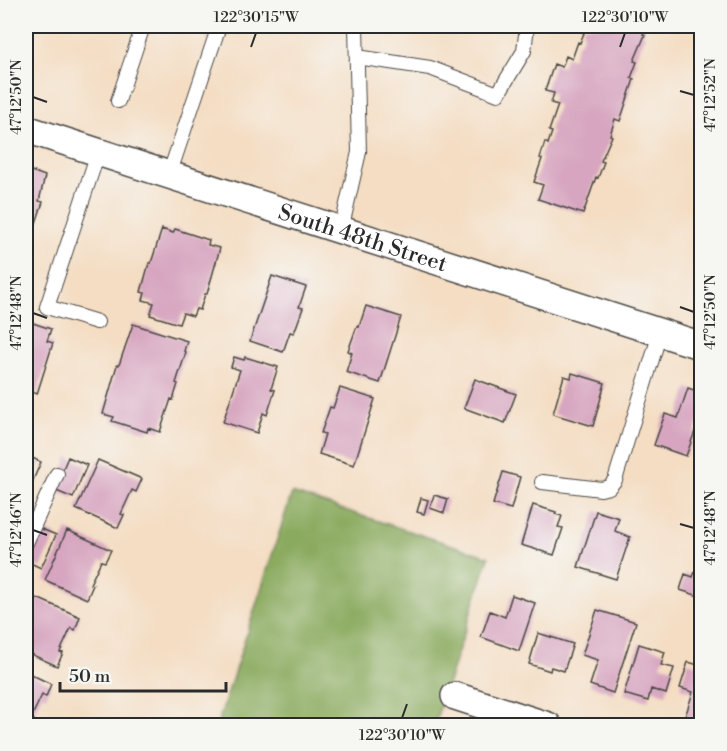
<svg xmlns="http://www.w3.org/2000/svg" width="727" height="751" font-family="'Libre Bodoni',serif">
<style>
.forest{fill:#8aaa5e;stroke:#5a6a44;stroke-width:1.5}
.building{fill:#d7a5c0}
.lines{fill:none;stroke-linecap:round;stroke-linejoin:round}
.lane-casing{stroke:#494642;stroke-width:16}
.street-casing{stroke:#494642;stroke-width:30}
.lane{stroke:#fff;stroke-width:14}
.street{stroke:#fff;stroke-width:27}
.ticks{fill:none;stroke:#2b2b2b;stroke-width:2}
.labels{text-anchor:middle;stroke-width:4.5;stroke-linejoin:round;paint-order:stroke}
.street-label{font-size:22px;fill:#2b2b2b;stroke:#f6f6f2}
.neatline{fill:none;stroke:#2b2b2b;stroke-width:2}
.ticks-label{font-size:15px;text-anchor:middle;fill:#2b2b2b}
</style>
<rect width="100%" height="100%" fill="#f6f6f2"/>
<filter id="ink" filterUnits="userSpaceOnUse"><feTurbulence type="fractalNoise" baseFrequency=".0167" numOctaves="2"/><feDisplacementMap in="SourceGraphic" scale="12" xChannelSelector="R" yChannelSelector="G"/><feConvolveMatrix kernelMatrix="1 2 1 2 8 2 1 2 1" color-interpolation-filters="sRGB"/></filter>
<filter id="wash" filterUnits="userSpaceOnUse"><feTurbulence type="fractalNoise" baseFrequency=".008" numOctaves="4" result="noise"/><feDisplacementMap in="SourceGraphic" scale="24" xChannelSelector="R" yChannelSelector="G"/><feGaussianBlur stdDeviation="1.35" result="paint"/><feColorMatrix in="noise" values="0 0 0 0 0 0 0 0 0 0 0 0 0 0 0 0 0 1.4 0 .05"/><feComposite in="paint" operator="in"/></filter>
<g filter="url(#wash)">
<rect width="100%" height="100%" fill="#f4ddc3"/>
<!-- forest -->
<path class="forest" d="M292,493L489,557L434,725L217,726Z"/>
<g id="blocks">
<!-- building -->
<path class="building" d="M584,26H645L643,34L645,35L634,61L637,62L631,78L634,79L620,121L615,119L610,135L612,136L601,161L604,162L598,178L596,177L583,214L538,199L543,185L534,182L542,159L540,158L545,142L548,144L552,132L549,131L558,105L551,103L554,93L545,91L554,64L562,67L566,56L572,59L578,42L580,43L584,33L582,32Z
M26,169L45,176L39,201L43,202L32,235L28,234L26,241Z
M162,229L173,233L175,229L209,240L208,245L220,248L207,294H205L200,310L196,309L193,316L183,313L179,324L150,315L154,303L143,300L145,293L141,292L149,263H151Z
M272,276L306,287L299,307L303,308L294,333L290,332L283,352L250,341Z
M366,306L401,317L380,383L346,372L352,353L348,351L357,326L359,327Z
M30,322L51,329L47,341L53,343L37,394L31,392L26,406V335Z
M133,324L187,341L184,351L186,352L176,383L178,384L173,400L171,399L160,432L148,428L147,432L112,421L114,417L103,414L117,365H119Z
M234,357L244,360L245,357L278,367L271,389L275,390L267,415L263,413L257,433L223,422L240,370L231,367Z
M572,373L605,383L593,426L553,414L564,376L571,378Z
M475,379L516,394L505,423L464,408Z
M340,388L375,399L354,465L319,454L325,434L321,433L330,407L333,408Z
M688,388L702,393V412L686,456L654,445L665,414L678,418Z
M26,455L41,462L26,496Z
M68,457L87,465L73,498L54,490Z
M98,460L142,479L136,492L132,490L121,514L124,515L118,528L76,509Z
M503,472L520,477L511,509L493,504Z
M434,495L448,499L444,513L430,508Z
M421,498L428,500L424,514L417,512Z
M533,505L556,512L555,514L562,516L558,527L563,528L554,555L521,545Z
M596,511L619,518L615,531L630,537L616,579L578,567Z
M37,527L56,535L41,568L26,561V553Z
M67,530L111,550L105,562L101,561L90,584L93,585L87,599L45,580Z
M702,553V597L680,590L685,574L693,577Z
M512,595L535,603L519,651L481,637L490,611L505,617Z
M37,598L80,617L75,630L71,628L60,652L63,653L57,666L26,652V621Z
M597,610L636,622L613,693L590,685L598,660L582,655Z
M538,633L573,644L564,671L551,667L550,671L529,664Z
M639,644L665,652L661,665L674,668L666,694L651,689L648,701L624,694Z
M688,662L702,666V722L685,717L693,692L680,688Z
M26,672L51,684L46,697L42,695L31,718L34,720L31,726H26Z"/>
</g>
</g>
<g filter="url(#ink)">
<use href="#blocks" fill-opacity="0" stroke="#494642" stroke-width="1.5"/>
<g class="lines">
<defs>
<path id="lane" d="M357,57L430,68L498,94L524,51L527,26
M118,101L143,26
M169,175L219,26
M341,230L359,152L356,26
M97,322L47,307L98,153
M542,482L601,489L609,487L615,480L660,333
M26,543L57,474"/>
<g id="street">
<path id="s1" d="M26,129L702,346"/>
<path d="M455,696L548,726"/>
</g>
</defs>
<!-- lane casing -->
<use href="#lane" class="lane-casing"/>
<!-- street casing -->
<use href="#street" class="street-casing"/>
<!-- lane -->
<use href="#lane" class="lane"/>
<!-- street -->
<use href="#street" class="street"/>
</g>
</g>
<!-- ticks -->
<path class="ticks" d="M251,47L256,33M620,47L625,33M680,91L694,95M33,97L47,102M680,307L694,312M33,313L47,318M680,524L694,528M33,530L47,535M402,718L407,704"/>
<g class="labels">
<!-- street labels -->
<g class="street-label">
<text dy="8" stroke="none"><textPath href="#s1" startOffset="354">South 48th Street</textPath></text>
</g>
</g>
<!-- margin -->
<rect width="727" height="751" fill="none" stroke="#f6f6f2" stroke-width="66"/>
<!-- scale -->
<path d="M60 682v9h166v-9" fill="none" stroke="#2b2b2b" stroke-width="3"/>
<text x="69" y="682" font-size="18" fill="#2b2b2b" stroke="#f6f6f2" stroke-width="4.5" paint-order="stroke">50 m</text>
<rect x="33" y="33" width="661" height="685" class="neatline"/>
<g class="ticks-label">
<text x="256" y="22">122°30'15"W</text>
<text x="625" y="22">122°30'10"W</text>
<text transform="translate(710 95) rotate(-90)" y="5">47°12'52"N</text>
<text transform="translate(16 97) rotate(-90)" y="5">47°12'50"N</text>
<text transform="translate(710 312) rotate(-90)" y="5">47°12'50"N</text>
<text transform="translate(16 313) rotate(-90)" y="5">47°12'48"N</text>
<text transform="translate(710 528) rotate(-90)" y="5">47°12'48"N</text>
<text transform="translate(16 530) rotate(-90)" y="5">47°12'46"N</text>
<text x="402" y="740">122°30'10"W</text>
</g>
</svg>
